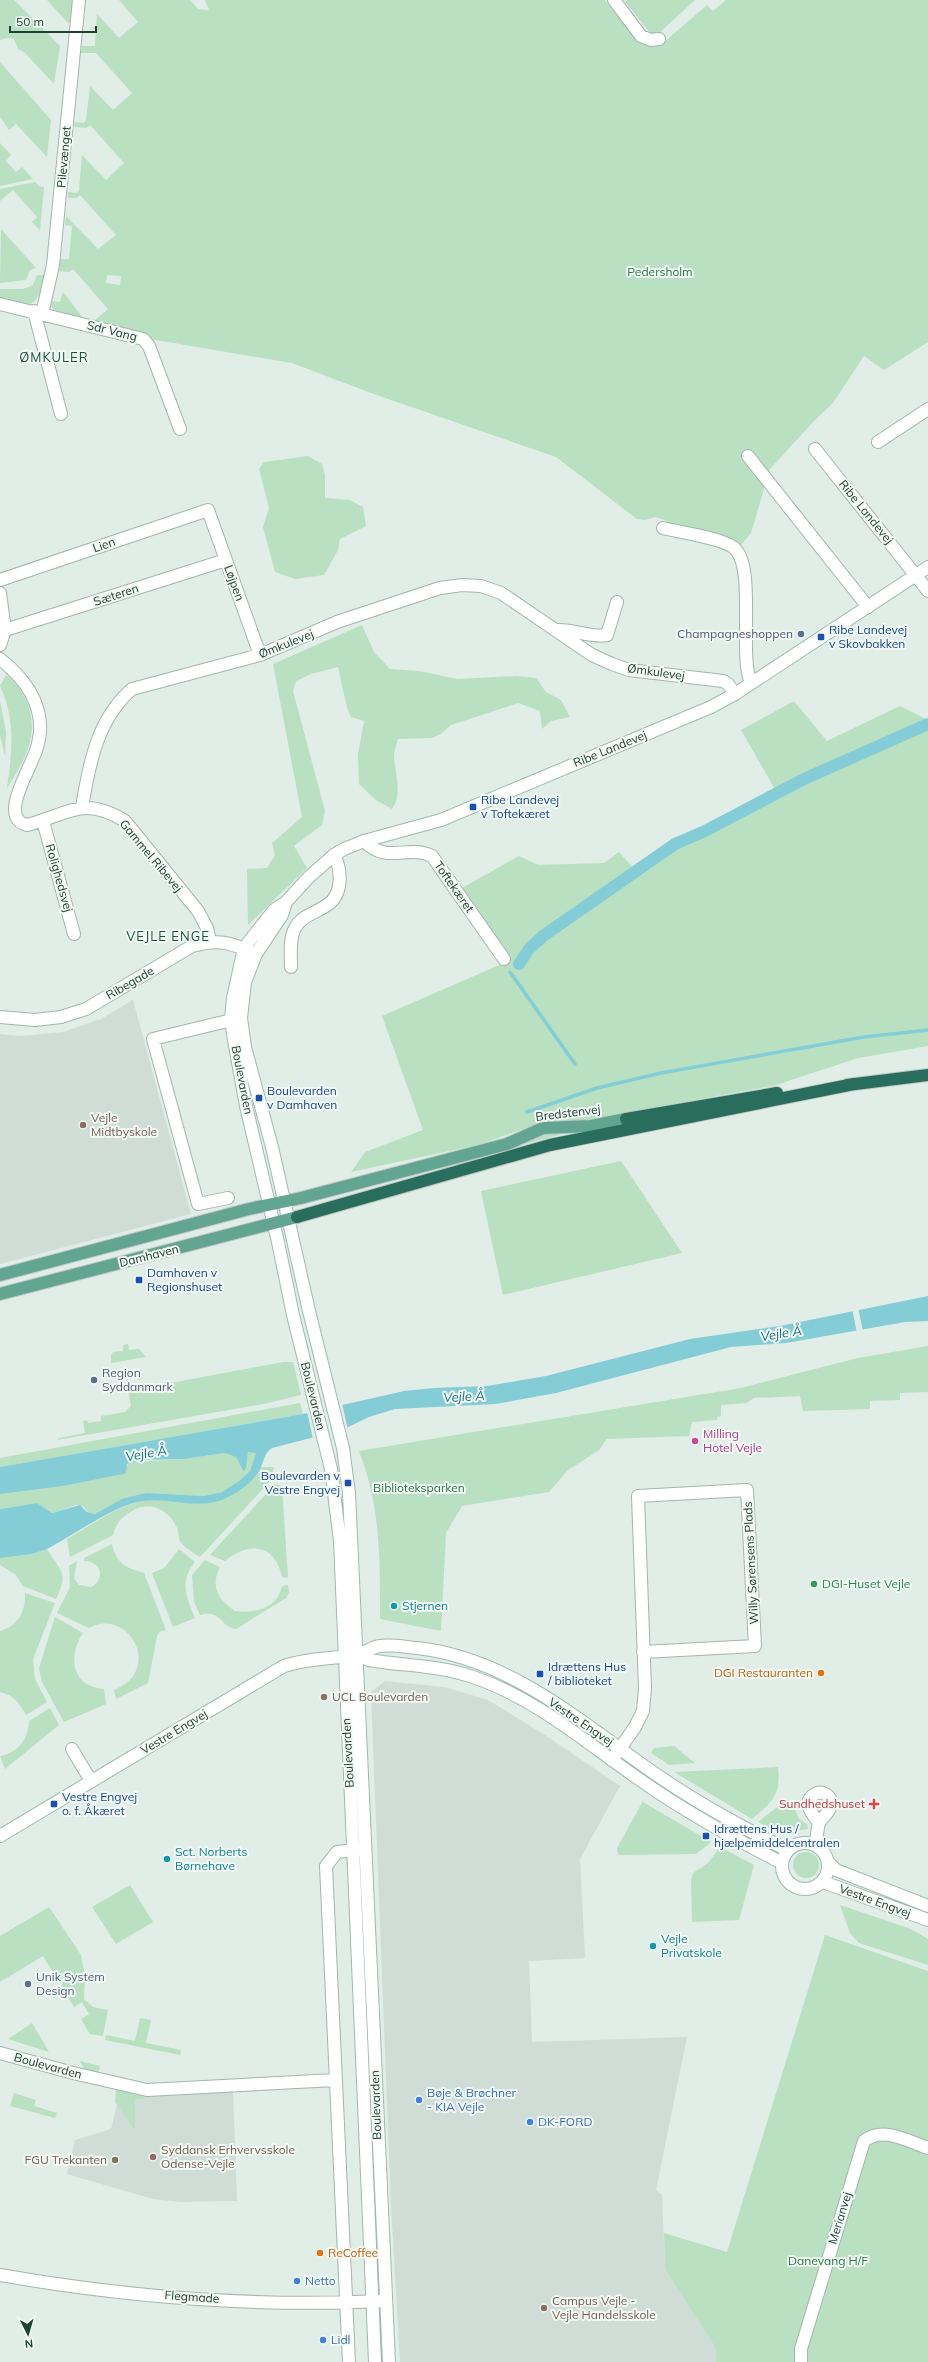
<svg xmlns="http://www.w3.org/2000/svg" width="928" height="2362" font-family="Mulish,sans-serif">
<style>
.built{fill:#cfddd6}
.green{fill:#b8e0c1;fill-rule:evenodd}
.water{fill:#84cdd7}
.pier{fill:#e1ede7}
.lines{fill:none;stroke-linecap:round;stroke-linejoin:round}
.stream{stroke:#84cdd7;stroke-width:3.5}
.canal{stroke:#84cdd7;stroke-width:12}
.street-casing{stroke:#a3b5ae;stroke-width:14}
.secondary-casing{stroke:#9ebaaf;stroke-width:14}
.primary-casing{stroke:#c1c9c6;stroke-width:14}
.highway-casing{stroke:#c1c9c6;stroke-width:14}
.street{stroke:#fff;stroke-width:12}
.secondary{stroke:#fff;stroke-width:12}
.primary{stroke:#62a692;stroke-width:12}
.highway{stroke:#296e5d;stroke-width:12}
.service-dot{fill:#5c6f8a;stroke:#f2f9f5;stroke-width:1.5}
.transit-dot{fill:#1a4fb4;stroke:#f2f9f5;stroke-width:1.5}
.education-dot{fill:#8d6e63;stroke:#f2f9f5;stroke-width:1.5}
.hotel-dot{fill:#d1479c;stroke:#f2f9f5;stroke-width:1.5}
.leisure-dot{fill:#2e9e5b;stroke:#f2f9f5;stroke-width:1.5}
.culture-dot{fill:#0f9aa8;stroke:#f2f9f5;stroke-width:1.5}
.food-dot{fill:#e8710a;stroke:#f2f9f5;stroke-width:1.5}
.health-dot{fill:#e0444e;stroke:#f2f9f5;stroke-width:1.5}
.shop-dot{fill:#3f7fe0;stroke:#f2f9f5;stroke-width:1.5}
.labels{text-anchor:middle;stroke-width:4;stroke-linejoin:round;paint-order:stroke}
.street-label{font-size:12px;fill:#203f35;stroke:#f2f9f5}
.park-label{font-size:12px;fill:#267a43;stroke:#f2f9f5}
.transit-label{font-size:12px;fill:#164399;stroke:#f2f9f5;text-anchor:start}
.service-label{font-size:12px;fill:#4e5e75;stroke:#f2f9f5;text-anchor:start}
.education-label{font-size:12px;fill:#785e54;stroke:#f2f9f5;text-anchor:start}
.hotel-label{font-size:12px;fill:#b23c85;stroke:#f2f9f5;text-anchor:start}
.leisure-label{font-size:12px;fill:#27864d;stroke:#f2f9f5;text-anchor:start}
.culture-label{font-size:12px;fill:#0d838f;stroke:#f2f9f5;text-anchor:start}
.food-label{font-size:12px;fill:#c56008;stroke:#f2f9f5;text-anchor:end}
.health-label{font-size:12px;fill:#be3a42;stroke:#f2f9f5;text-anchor:end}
.shop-label{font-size:12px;fill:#366cbe;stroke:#f2f9f5;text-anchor:start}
.neighbourhood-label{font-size:13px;letter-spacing:1px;fill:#1a5343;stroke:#f2f9f5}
.water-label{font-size:13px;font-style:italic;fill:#157380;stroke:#f2f9f5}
</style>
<rect width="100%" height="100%" fill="#e1ede7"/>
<!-- built -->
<path class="built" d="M133,1000L191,1214L0,1264V1034L21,1036L63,1032L101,1019Z
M385,1681L444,1687L488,1700L548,1737L620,1786L580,1859L585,1958L529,1961L532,2042L687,2037L656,2190L662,2195L665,2269L715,2347L716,2362H400L391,2205L371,1692Z
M233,2091L237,2201L181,2202L153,2199L67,2174L75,2140L111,2129L120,2092L139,2095Z"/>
<!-- green -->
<path class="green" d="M0,0H14L60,46L54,84L25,53L18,49L14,39L7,38L0,40Z
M47,0H73L71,21L68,23Z
M119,0H190L198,9L209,10L205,0H605L636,39C644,46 652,48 662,44L707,5L713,11L726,0H928V342L884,370L864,356L833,403L814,421L770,469L751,533L740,546L733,541L655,517L645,520L637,519L556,457L371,393L292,363L115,333L94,321L108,309L73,269L69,272L59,271L60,259H69L72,226L65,225L66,216L98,249L116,235L80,195L77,198H68V192L77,193L79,190L82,155L106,180L124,163L90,125L86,128L75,127L74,122L84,123L86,120L90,86L113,110L132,93L96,53H81L82,46H95L97,14L119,38L138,22ZM107,275L121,276L120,285L106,283Z
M628,0H695L658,34L652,35L625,2Z
M0,62L51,120L47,157L16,124L9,130L0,117Z
M0,143L11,155L6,161L16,172L22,167L33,179L0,186Z
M35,182L39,186L44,187L40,230L32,222L37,217L13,190L0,201V189Z
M1,229L36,268L30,270L26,280L0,283Z
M37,275H46C35,309 35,307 0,300V289H23L33,285Z
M63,292L84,319L54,310L51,306L52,301L60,302Z
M308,456L322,464L325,475V498L350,500L363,507L366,526L340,539L338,550L324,575L295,579L275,572L263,527L269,508L259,469L264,462Z
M362,625L374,652L390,669L419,671L457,679L516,676L536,678L546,692L561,700L570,717L551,721L542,729L540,711L518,703L451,725L441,734L432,738L398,739C396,745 394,752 394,757C395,774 403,794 392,809L376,800L359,784L358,754L364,721L351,717L347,708L338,667L311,674L296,681L293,691L325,811L322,825L294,846L307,868L248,925L247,869L267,868L275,855L272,843L302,817L273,664Z
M6,675C14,680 19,687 24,696C42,729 26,759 7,788C12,753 16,720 0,686Z
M0,701L6,732L5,756L0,735Z
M794,701L827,741L900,706L928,720V1046L858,1058L776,1085L582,1121L541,1123L477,1145L351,1172L365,1152L423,1130L382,1016L497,966L508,958L462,888L519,856L538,865L604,863L619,852L634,869L776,791L741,730Z
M570,1132L525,1144L524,1142L548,1134Z
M621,1161L682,1253L503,1295L481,1191Z
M128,1344L129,1350L139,1349L146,1357L111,1363V1355L113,1352L123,1351V1345Z
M928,1346V1392L900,1393V1400L870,1401V1409L803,1411L800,1396L754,1398L746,1403L721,1405V1416L717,1417V1420L692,1422L689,1436L607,1439L599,1450L567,1471L549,1492L462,1506L446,1533L441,1631L380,1619C380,1560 381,1507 359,1451L741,1388L858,1358Z
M283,1362H293L301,1395L263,1404L57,1440L59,1438L85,1433L83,1421L87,1420L88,1423L101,1421V1416L125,1412L131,1406L128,1391Z
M300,1403L303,1414L0,1467V1458Z
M254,1451L256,1453L250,1471L239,1481L222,1492L204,1496L146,1493L95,1514L89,1513L83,1506L77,1505L52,1513L37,1503L0,1509V1494L63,1486L126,1470V1466L131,1462L184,1459L225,1453L236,1457L242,1470L246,1469L248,1452Z
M261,1467H274L271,1480L200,1557C194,1553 183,1547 180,1541C178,1537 179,1531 176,1526C168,1509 149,1501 132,1511C122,1517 116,1523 113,1535L70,1557L67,1539C88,1527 110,1511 134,1503C172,1490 201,1517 240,1489C247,1484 257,1476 261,1467Z
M275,1484L282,1486L288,1578L282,1577C275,1543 248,1542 225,1561L210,1555Z
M112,1544C116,1563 126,1568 144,1573L166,1630L159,1632L157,1636L148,1683L116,1699L114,1690C165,1669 127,1606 89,1628L57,1613L70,1587L69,1566L77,1561L74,1578L79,1585L92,1587C106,1578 101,1561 84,1561V1558Z
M47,1549C61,1572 69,1572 56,1599L23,1586L15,1574L0,1565V1558L32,1554Z
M179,1549L195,1562C179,1582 186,1596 195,1618L173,1627L152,1573L164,1568Z
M205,1560L220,1567C210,1586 218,1600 235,1611C255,1614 278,1608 282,1586L288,1585L289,1592L286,1598L236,1629C220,1627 221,1609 200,1615L194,1602L192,1575Z
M25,1593L55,1603L33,1659L35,1679L47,1702L26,1715C20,1704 14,1695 0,1692V1631C18,1626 26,1611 25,1593Z
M55,1617L83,1633C67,1657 72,1687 104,1689L106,1704L64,1722L42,1682L39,1668Z
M50,1708L59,1725L5,1769L0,1756C19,1752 28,1739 29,1721Z
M674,1746L695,1763L669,1765L651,1753L654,1748Z
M778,1767C781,1795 773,1801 752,1819L674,1772Z
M643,1801V1802L711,1842L696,1854L618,1855L617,1848Z
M789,1805L794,1807L799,1819L807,1824L808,1829L781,1833L758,1822L777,1807Z
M720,1847L754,1865L739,1920L692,1922L691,1880L693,1873L708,1863Z
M793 1865a13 13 0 1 1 26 0a13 13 0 1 1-26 0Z
M130,1885L153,1922L116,1944L92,1907Z
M840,1905L911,1929L928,1939V1965L859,1943L850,1933Z
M49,1907L81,1955L85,1976L84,1999L93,2007L108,2010L103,2036L90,2034L81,2019L89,2014L82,2002L74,2007L62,1988V1980L54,1974L43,1956L0,1982V1936Z
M825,1935L928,1971V2362H716L715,2347L665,2269L664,2233L727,2252Z
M140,2018L151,2020L146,2043L181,2050L180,2055L105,2040L106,2035L135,2041Z
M32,2023L49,2052L8,2039Z
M80,2061L100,2066L98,2074L85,2071Z
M116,2089L142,2095L144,2099H135V2129L133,2128L115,2102Z
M14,2093L36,2100L34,2106L57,2113L55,2118L10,2106Z"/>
<!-- water -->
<path class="water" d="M928,1296V1321L905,1322L786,1343L731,1347L556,1393L496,1404L395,1409L369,1417L342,1430L272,1448C263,1454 264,1463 259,1471C252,1483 238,1492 226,1498C200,1511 169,1497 142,1501C115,1505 72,1536 47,1549L32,1554L0,1558V1509L37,1503L52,1513L80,1505L87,1512L95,1514L122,1499L146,1493L204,1496L222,1492L239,1481L250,1471L256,1453L248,1452L246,1469L243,1471L236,1457L225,1453L184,1459L141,1460L127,1464L126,1473L123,1474L63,1486L0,1494V1467L303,1414L404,1391L434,1388L487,1386L546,1376L690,1339L780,1326Z"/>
<!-- pier -->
<path class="pier" d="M858,1307L863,1332L857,1333L852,1308Z
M342,1403L348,1430L313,1439L307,1411Z"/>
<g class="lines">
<!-- stream -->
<path class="stream" d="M510,972L575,1064
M527,1112L597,1088L661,1073L864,1037L928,1030"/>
<!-- canal -->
<path class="canal" d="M519,964L529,949L543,936L675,844L705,831L804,779L928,724"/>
<defs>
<path id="street" d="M614,0L641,36L651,40L659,39
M0,304L143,339L149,346L180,429
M34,311L61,414
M42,314L53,265L79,0
M878,442L928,409
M815,449L928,591
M748,456L868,607
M663,528C679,532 721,538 733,547C757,564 738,655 751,683
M0,580L208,510L260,655
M0,593L5,630L0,645
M5,630L226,560
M557,630C574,629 591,638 607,635L617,602
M0,659C22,676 42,701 40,732C39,741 37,750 33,758C26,776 0,819 27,825C69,814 83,795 125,821L198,911L207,928L210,941
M82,807C89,765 97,719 132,689L260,655L337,622L440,588L462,585L481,586L501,593L592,655L612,664L629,670L723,681L728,684L735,694
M43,821L74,934
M364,841C388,865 406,844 432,856L504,959
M291,967C291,955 289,939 295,928C302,915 316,913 327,905C343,895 342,870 334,855
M0,1017L35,1020L61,1017L86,1009L192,946C218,939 230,942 253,953
M228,1198L198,1204L153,1039L240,1018
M72,1749L91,1781
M612,1760L635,1727L643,1711L645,1688L638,1496L747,1490L755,1646L643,1652
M815,1845C817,1839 817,1830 819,1823C822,1817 829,1814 831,1805C833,1796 822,1790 815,1794C801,1802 813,1815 819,1823
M0,2053L73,2073L147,2090L335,2080
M0,2275C125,2297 256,2307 383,2301
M349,2362L326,1866L337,1852L363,1849
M801,2362V2349L864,2141C883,2126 908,2141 928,2148"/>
<path id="secondary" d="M286,902L282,915L256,954L245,982L241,1018L245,1047L272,1147L309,1311L343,1448L349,1493L389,2362
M357,1655L369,1660C404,1666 439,1665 473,1677C538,1699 590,1746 646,1784C689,1814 735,1839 782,1863
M0,1836L284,1666C308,1658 330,1659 355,1655C364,1654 371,1647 380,1646C392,1644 405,1647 417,1648C510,1658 583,1724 657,1775C699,1804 743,1828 788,1850
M782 1866a23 23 0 1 1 46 0a23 23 0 1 1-46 0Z
M828,1862L836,1870L928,1906
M823,1882L928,1920
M375,2362L340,1541L331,1469L293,1315L278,1242L246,1106L234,1040L231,1020L233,998L244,948L274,910L286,902L309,877L334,855L344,849L364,841L441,820L711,707L735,694L928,567"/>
<path id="primary" d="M0,1275L249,1209L301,1198L507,1144L543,1128L591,1126L626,1119
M0,1294L297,1217"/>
<path id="highway" d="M847,1085L928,1075
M626,1119L777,1093
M297,1217L550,1145L854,1084"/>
</defs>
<!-- street casing -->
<use href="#street" class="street-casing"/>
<!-- secondary casing -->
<use href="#secondary" class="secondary-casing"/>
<!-- primary casing -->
<use href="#primary" class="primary-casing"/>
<!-- highway casing -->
<use href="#highway" class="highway-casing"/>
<!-- street -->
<use href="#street" class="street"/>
<!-- secondary -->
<use href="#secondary" class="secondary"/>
<!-- primary -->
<use href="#primary" class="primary"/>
<!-- highway -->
<use href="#highway" class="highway"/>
</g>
<!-- markers -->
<g class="service-dot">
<circle cx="801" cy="634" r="4"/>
<circle cx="94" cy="1380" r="4"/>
<circle cx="28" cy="1984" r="4"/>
</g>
<g class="transit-dot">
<rect x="817" y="633" width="8" height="8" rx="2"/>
<rect x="469" y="803" width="8" height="8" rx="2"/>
<rect x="255" y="1094" width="8" height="8" rx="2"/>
<rect x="135" y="1276" width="8" height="8" rx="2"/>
<rect x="344" y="1479" width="8" height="8" rx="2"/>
<rect x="536" y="1670" width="8" height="8" rx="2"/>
<rect x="50" y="1800" width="8" height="8" rx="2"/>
<rect x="702" y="1832" width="8" height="8" rx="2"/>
</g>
<g class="education-dot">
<circle cx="83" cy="1125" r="4"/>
<circle cx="324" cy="1697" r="4"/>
<circle cx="153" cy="2157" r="4"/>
<circle cx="115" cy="2160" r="4"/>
<circle cx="544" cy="2308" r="4"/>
</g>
<circle class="hotel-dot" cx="695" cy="1441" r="4"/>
<circle class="leisure-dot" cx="814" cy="1584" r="4"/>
<g class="culture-dot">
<circle cx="394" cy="1606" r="4"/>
<circle cx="167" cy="1859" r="4"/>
<circle cx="653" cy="1946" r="4"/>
</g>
<g class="food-dot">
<circle cx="821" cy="1673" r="4"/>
<circle cx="320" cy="2253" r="4"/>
</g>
<path class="health-dot" d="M872 1798h4v4h4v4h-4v4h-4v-4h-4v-4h4z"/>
<g class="shop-dot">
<circle cx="419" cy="2100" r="4"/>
<circle cx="530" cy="2122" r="4"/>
<circle cx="297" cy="2281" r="4"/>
<circle cx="323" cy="2340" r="4"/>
</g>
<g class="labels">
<!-- street labels -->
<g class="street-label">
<text transform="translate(64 157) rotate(-85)" y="4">Pilevænget</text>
<text transform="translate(112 331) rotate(14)" y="4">Sdr Vang</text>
<text transform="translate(866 512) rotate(51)" y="4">Ribe Landevej</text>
<text transform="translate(104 545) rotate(-19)" y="4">Lien</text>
<text transform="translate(234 583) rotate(70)" y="4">Løjpen</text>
<text transform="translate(116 595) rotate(-18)" y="4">Sæteren</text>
<text transform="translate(286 644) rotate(-22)" y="4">Ømkulevej</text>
<text transform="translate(656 672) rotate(8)" y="4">Ømkulevej</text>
<text transform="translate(610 749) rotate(-22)" y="4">Ribe Landevej</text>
<text transform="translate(151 856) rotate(50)" y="4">Gammel Ribevej</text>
<text transform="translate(59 878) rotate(74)" y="4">Rolighedsvej</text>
<text transform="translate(454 887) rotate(55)" y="4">Toftekæret</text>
<text transform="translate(130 983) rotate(-30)" y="4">Ribegade</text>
<text transform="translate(242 1080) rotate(79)" y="4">Boulevarden</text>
<text transform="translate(568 1113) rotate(-7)" y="4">Bredstenvej</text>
<text transform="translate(149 1256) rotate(-14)" y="4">Damhaven</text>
<text transform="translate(313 1396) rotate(76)" y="4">Boulevarden</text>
<text transform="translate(751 1563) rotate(-93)" y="4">Willy Sørensens Plads</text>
<text transform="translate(581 1722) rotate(34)" y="4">Vestre Engvej</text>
<text transform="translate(174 1732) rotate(-31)" y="4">Vestre Engvej</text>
<text transform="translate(348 1753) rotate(-93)" y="4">Boulevarden</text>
<text transform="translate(875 1901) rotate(20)" y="4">Vestre Engvej</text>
<text transform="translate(48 2066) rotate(15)" y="4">Boulevarden</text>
<text transform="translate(376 2105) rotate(-92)" y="4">Boulevarden</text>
<text transform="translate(840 2218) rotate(-73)" y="4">Merianvej</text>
<text transform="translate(192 2297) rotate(4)" y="4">Flegmade</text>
</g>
<!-- park labels -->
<g class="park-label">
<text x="660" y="276">Pedersholm</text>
<text x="419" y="1492">Biblioteksparken</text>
<text x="828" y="2265">Danevang H/F</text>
</g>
<!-- transit labels -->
<g class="transit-label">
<text x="829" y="634">Ribe Landevej<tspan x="829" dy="14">v Skovbakken</tspan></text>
<text x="481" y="804">Ribe Landevej<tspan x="481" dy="14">v Toftekæret</tspan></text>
<text x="267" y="1095">Boulevarden<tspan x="267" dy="14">v Damhaven</tspan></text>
<text x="147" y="1277">Damhaven v<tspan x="147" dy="14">Regionshuset</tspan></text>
<text x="340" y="1480" text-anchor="end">Boulevarden v<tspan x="340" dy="14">Vestre Engvej</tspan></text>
<text x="548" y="1671">Idrættens Hus<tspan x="548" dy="14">/ biblioteket</tspan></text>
<text x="62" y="1801">Vestre Engvej<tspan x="62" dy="14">o. f. Åkæret</tspan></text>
<text x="714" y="1833">Idrættens Hus /<tspan x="714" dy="14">hjælpemiddelcentralen</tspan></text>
</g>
<!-- service labels -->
<g class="service-label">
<text x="793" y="638" text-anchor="end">Champagneshoppen</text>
<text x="102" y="1377">Region<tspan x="102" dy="14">Syddanmark</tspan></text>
<text x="36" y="1981">Unik System<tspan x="36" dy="14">Design</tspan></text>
</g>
<!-- education labels -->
<g class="education-label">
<text x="91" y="1122">Vejle<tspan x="91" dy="14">Midtbyskole</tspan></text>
<text x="332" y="1701">UCL Boulevarden</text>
<text x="161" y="2154">Syddansk Erhvervsskole<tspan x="161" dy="14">Odense-Vejle</tspan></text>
<text x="107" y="2164" text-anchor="end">FGU Trekanten</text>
<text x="552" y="2305">Campus Vejle -<tspan x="552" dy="14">Vejle Handelsskole</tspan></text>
</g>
<!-- hotel labels -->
<g class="hotel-label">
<text x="703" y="1438">Milling<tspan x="703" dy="14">Hotel Vejle</tspan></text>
</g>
<!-- leisure labels -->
<g class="leisure-label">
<text x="822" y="1588">DGI-Huset Vejle</text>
</g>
<!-- culture labels -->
<g class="culture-label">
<text x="402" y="1610">Stjernen</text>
<text x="175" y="1856">Sct. Norberts<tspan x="175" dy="14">Børnehave</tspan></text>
<text x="661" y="1943">Vejle<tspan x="661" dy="14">Privatskole</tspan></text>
</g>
<!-- food labels -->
<g class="food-label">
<text x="813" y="1677">DGI Restauranten</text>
<text x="328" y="2257" text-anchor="start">ReCoffee</text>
</g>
<!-- health labels -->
<g class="health-label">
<text x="865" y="1808">Sundhedshuset</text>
</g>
<!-- shop labels -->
<g class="shop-label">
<text x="427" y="2097">Bøje &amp; Brøchner<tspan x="427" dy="14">- KIA Vejle</tspan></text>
<text x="538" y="2126">DK-FORD</text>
<text x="305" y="2285">Netto</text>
<text x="331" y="2344">Lidl</text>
</g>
<!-- neighbourhood labels -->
<g class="neighbourhood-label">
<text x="54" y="362">ØMKULER</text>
<text x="168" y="941">VEJLE ENGE</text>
</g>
<!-- water labels -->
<g class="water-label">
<text transform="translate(781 1333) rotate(-9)" y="5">Vejle Å</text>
<text transform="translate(464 1396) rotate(-3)" y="5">Vejle Å</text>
<text transform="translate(146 1453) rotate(-10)" y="5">Vejle Å</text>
</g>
</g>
<!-- north arrow -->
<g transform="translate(28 2334) rotate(175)" stroke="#f2f9f5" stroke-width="3" paint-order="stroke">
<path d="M0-3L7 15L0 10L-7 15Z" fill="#203f35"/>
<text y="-6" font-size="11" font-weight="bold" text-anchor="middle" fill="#203f35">N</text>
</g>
<!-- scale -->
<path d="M10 26v6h86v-6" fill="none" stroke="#203f35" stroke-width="2"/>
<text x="16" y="26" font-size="12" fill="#203f35" stroke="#f2f9f5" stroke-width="3" paint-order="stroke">50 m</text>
</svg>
